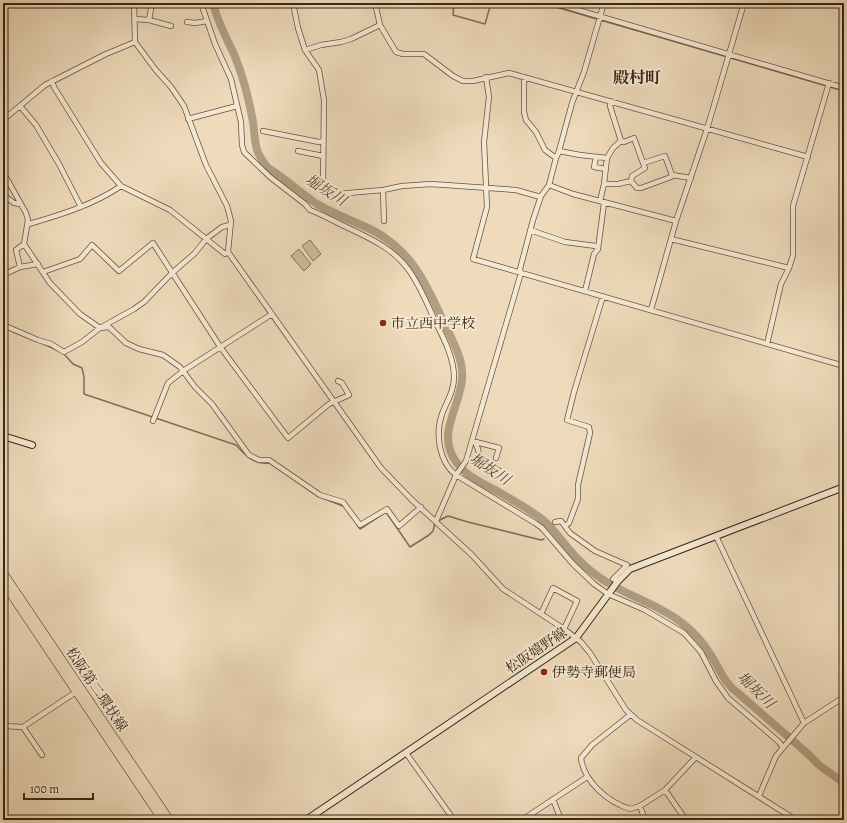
<svg xmlns="http://www.w3.org/2000/svg" width="847" height="823" font-family="Alegreya,'Noto Serif JP',serif">
<style>
.green{fill:#d0bc9f;stroke:#847259}
.lines{fill:none;stroke-linecap:round;stroke-linejoin:round}
.stream{stroke:#816e56;stroke-width:1.5}
.river{stroke:#b19e83;stroke-width:8}
.street-casing{stroke:#66543d;stroke-width:6}
.secondary-casing{stroke:#382713;stroke-width:8}
.primary-casing{stroke:#382713;stroke-width:8}
.street{stroke:#f5e8d3;stroke-width:4.5}
.secondary{stroke:#f5e8d3;stroke-width:6}
.primary{stroke:#efdbbc;stroke-width:7}
.poi-dot{fill:#8f2418;stroke:#f5e8d3;stroke-width:1.5}
.labels{text-anchor:middle;stroke-width:4;stroke-linejoin:round;paint-order:stroke}
.poi-label{font-size:14px;fill:#382713;stroke:#f5e8d3;text-anchor:start}
.street-label{font-size:14px;fill:#382713;stroke:#f5e8d3}
.water-label{font-size:15px;font-style:italic;fill:#5c4b35;stroke:#f5e8d3}
.quarter-label{font-size:16px;font-weight:bold;fill:#382713;stroke:#f5e8d3}
</style>
<rect width="100%" height="100%" fill="#efdbbc"/>
<filter id="stains"><feTurbulence type="fractalNoise" baseFrequency=".005" numOctaves="4"/><feColorMatrix values="0 0 0 0 .2 0 0 0 0 .09 0 0 0 0 .02 0 0 0 .5 -.17"/></filter>
<radialGradient id="worn" r=".72"><stop offset=".6" stop-color="#630" stop-opacity="0"/><stop offset="1" stop-color="#630" stop-opacity=".3"/></radialGradient>
<!-- green -->
<path class="green" d="M310,240L321,254L313,261L302,246Z
M299,249L311,264L304,271L291,256Z"/>
<g class="lines">
<!-- stream -->
<path class="stream" d="M454,3L453,15L485,24L491,3
M542,3L844,91
M824,3L844,9
M13,332L26,337
M39,342L61,352
M64,354L73,364L82,368L84,377V394L236,445C246,456 254,465 270,463L313,493
M317,496L343,506
M438,521L448,516L468,522L541,540L544,539
M357,525L360,529L386,512L410,547L429,535L433,531L435,523"/>
<!-- river -->
<path class="river" d="M213,3C217,21 226,37 234,54C243,76 249,99 253,122C256,143 253,150 268,168C285,178 300,193 317,204C335,215 357,222 376,232C415,255 427,286 445,325C453,341 464,361 462,379C460,408 435,435 457,463C466,476 484,484 497,491C513,500 529,509 543,520C553,528 560,539 568,548C577,559 587,569 599,577C625,596 657,603 682,623C694,632 705,645 712,657C722,673 724,683 739,694L807,753L820,766L844,783"/>
<defs>
<path id="street" d="M134,3L135,42L155,69L171,87L184,106L206,165L227,206L231,221L228,252L381,468L412,500L472,555L503,589L564,629L581,642L590,653L626,710L637,720L796,820
M201,3L215,44L231,79L241,122L242,145L244,152L270,177L305,204L310,210C321,214 330,219 340,224C365,236 391,246 408,269C420,285 427,304 436,323C444,339 454,358 454,377C454,391 447,401 442,414C435,434 439,462 456,475L535,523L542,528L573,564L594,584L608,594L645,610L684,633L701,652L716,681L728,698L779,742L783,748
M293,3L298,28L305,50L319,70L324,100L323,185L324,189L337,194L383,190L402,186L431,184L516,190L537,196H541
M375,3L380,25L396,52L403,54H424L453,76L463,81H473L509,73L808,157
M554,3L844,88
M839,3L844,5
M135,19L149,20L152,3
M149,20L171,26
M187,22L195,23L207,21
M305,50L321,45L341,42L351,39L380,25
M486,77L489,97L484,142L487,207L473,259L844,366
M524,77V112L526,120L536,132L545,150L556,158
M52,81L54,87L101,163L121,186L170,210L225,254L228,252
M20,106L36,125L59,164L81,207
M188,119L237,106
M3,120L45,85L106,54L135,42
M263,131L319,142L324,141
M621,141L624,142L634,138L643,163L665,156L672,175L691,178
M298,151L323,156
M559,151L580,155L607,158
M596,157L594,167L606,169
M3,172L26,213L28,220L24,244L16,250L20,267L3,275
M631,181L632,176L645,168L643,163
M604,184H618L631,181L637,188H641L671,177L672,175
M549,185L573,194L676,221
M383,190L384,221
M3,195L14,203L20,204
M600,201L604,184L607,158L613,148L621,141L610,106L611,101
M29,224C60,215 93,205 121,186
M530,230L565,242L596,246L598,249
M671,239L789,268
M24,244L50,283L80,314L100,328L109,327L126,343L139,349L163,355L180,367L195,387L212,404L249,455L259,460H269L320,495L343,502L360,525L387,509L399,526L421,507
M20,267L38,264
M43,272L80,259L92,245L119,271L153,243L221,348L288,438L329,404L349,395L342,383L338,381
M585,291L594,254L598,249L604,203
M651,310L676,221L707,129L744,3
M3,325L38,340L51,344L64,352L82,342L100,328L134,309L144,302L172,273L195,253L206,239L222,227L230,225
M767,344L781,284L789,268L793,255V206L829,83
M153,421L168,383L183,371L272,314
M472,441L499,448L496,458
M475,442L478,449L479,455
M436,521L456,475L466,461L521,273L520,269L533,220L541,196L549,185L556,158L559,151L572,103L584,72L604,3
M555,522L561,521L570,533L595,551L627,565L613,579L618,581
M565,526L569,523L578,499V485L590,433L589,427L567,420L574,392L603,296
M716,536L804,723
M541,614L553,588L577,601L564,629
M630,715L592,745L581,758C584,782 608,802 630,809L640,806L665,790L696,757
M3,726L23,727L76,692
M23,727L42,755
M406,753L454,820
M665,790L686,820
M759,796L776,756L804,723L844,697
M553,799L561,820
M640,806L645,820
M522,820L587,777"/>
<path id="secondary" d="M3,436L32,445
M306,820L576,638L618,581L630,569L844,487"/>
<path id="primary" d="M3,572L170,820
M3,583L162,820"/>
</defs>
<!-- street casing -->
<use href="#street" class="street-casing"/>
<!-- secondary casing -->
<use href="#secondary" class="secondary-casing"/>
<!-- primary casing -->
<use href="#primary" class="primary-casing"/>
<!-- street -->
<use href="#street" class="street"/>
<!-- secondary -->
<use href="#secondary" class="secondary"/>
<!-- primary -->
<use href="#primary" class="primary"/>
</g>
<!-- markers -->
<g class="poi-dot">
<circle cx="383" cy="323" r="4"/>
<circle cx="544" cy="672" r="4"/>
</g>
<g class="labels">
<!-- poi labels -->
<g class="poi-label">
<text x="391" y="328">市立西中学校</text>
<text x="552" y="677">伊勢寺郵便局</text>
</g>
<!-- street labels -->
<g class="street-label">
<text transform="translate(536 650) rotate(-34)" y="5">松阪嬉野線</text>
<text transform="translate(97 689) rotate(56)" y="5">松阪第二環状線</text>
</g>
<!-- water labels -->
<g class="water-label">
<text transform="translate(326 190) rotate(32)" y="5">堀坂川</text>
<text transform="translate(490 469) rotate(33)" y="5">堀坂川</text>
<text transform="translate(756 690) rotate(44)" y="5">堀坂川</text>
</g>
<!-- quarter labels -->
<g class="quarter-label">
<text x="637" y="83">殿村町</text>
</g>
</g>
<!-- margin -->
<rect width="847" height="823" fill="none" stroke="#efdbbc" stroke-width="16"/>
<rect x="4" y="4" width="839" height="815" fill="none" stroke="#382713" stroke-width="2"/>
<rect x="8" y="8" width="831" height="807" fill="none" stroke="#382713"/>
<!-- scale -->
<path d="M24 793v6h69v-6" fill="none" stroke="#382713" stroke-width="2"/>
<text x="30" y="793" font-size="12" fill="#382713" stroke="#f5e8d3" stroke-width="3" paint-order="stroke">100 m</text>
<rect width="100%" height="100%" filter="url(#stains)"/>
<rect width="100%" height="100%" fill="url(#worn)"/>
</svg>
